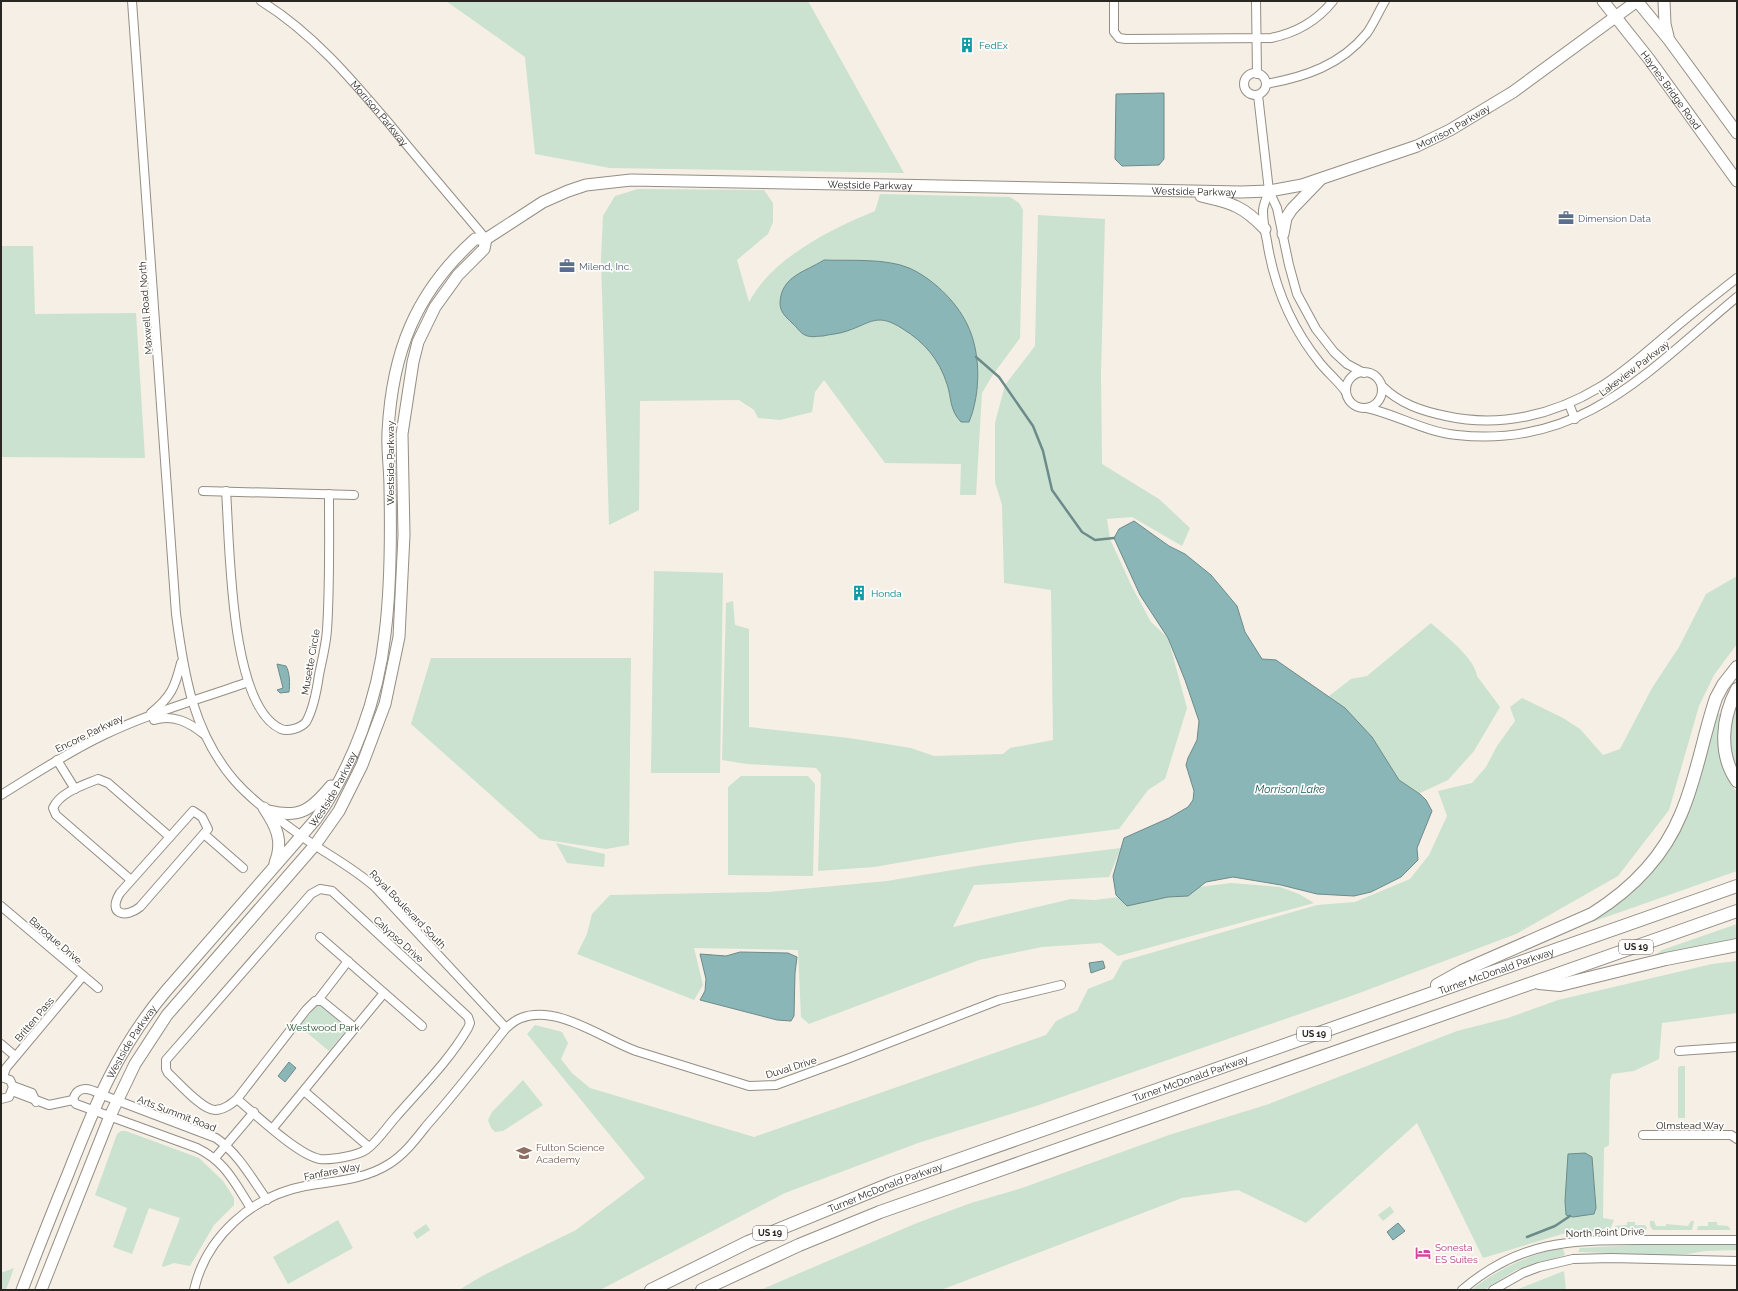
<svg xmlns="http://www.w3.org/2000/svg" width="1738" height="1291" font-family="Raleway,sans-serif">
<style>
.green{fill:#cbe2d0}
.water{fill:#8ab6b7;stroke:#6d8b8a}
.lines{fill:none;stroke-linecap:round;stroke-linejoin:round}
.stream{stroke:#6d8b8a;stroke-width:2.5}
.minor-casing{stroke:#948e84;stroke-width:10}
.major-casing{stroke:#948e84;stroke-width:13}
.highway-casing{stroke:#948e84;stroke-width:14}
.minor{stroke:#fff;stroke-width:8}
.major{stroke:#fff;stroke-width:11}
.highway{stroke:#fff;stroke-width:12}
.labels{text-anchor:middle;stroke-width:3.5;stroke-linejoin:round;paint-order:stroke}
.shield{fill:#fefdfb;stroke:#696663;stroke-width:1}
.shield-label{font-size:9px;font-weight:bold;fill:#292622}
.culture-label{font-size:10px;fill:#0d838f;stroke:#fefdfb;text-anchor:start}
.street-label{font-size:10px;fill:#292622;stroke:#fefdfb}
.service-label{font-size:10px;fill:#4e5e75;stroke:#fefdfb;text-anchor:start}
.park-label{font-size:10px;fill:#20502f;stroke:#fefdfb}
.education-label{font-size:10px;fill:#785e54;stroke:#fefdfb;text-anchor:start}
.hotel-label{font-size:10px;fill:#b23c85;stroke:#fefdfb;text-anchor:start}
.water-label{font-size:11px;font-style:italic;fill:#1a595a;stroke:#fefdfb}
</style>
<rect width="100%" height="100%" fill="#f5efe5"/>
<!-- green -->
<path class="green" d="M446,1H808L904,173L610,168L535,154L525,57Z
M638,189L764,190L773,203V222L768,234L737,260L749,302C772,258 831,229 875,211L880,194L1010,197L1019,203L1023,210L1020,338L992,376L982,393L976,495H960L961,464L885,463L824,380L815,392L812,412L780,420L758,418L754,410L739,400L640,401L639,510L609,525L601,260L603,216L615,196Z
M1038,215L1105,219L1101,373L1102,464L1159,499L1190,528L1182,546L1132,517L1107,519L1110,539L1132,587L1151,622L1168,638L1187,708L1165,779L1148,790L1119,829L1019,842L874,867L818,871L821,774L816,768L747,764L722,760L726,603L733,601L735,625L749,629V727L849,738L911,748L934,756L1003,754L1010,748L1053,740L1051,590L1004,583L1002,505L995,482V423L1005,385L1035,346Z
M1,246H33L35,314L136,313L145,458L1,457Z
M654,571L723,573L720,773H651Z
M1737,576V644L1714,675L1699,706L1669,810L1618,876L1516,934L1354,995L1036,1106L918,1143L785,1193L600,1290H459L482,1276L576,1230L645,1178L527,1034L535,1025L562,1032L568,1043L561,1059L572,1073L590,1088L754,1137L1046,1035L1056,1021L1077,1011L1088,989L1113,979L1123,961L1317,905L1355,902L1410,879L1429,855L1447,816L1438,791L1472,783L1486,767L1497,746L1515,721L1510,707L1522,698L1563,718L1580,729L1603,755L1620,749L1652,688L1679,647L1706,594Z
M1431,623C1444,635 1475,658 1477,676L1500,707L1474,751L1448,780L1420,793L1399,780L1372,737L1329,696L1351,679L1367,676Z
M431,658H631L629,845L606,849L540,839L411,724Z
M1737,702V769L1730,752V716Z
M1715,713L1722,714C1715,735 1722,776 1737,792V871L1592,922L1591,919L1606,911L1639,886L1677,835Z
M741,776H808L815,784L813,876L728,875V787Z
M556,843L605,854L604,867L567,863Z
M1121,848L1109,877L974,885L953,927L1071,899L1095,900L1231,883L1280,887L1299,894L1314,903L1118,956L1101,943L1042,947L979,960L809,1024L801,1017L798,950L694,948L703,985L694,1000L577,954L587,934L592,914L610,895L769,892L887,881L983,865Z
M1737,924V939L1654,956L1662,950Z
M1737,961V1013L1662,1023L1659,1059L1634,1071L1612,1074L1610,1080L1609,1145L1604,1148L1603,1218L1614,1220L1610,1230L1562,1234L1483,1258L1417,1123L1306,1223L1238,1190L1182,1198L941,1290H760L917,1223L971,1203L1022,1188L1169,1135L1269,1104L1457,1031L1508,1018L1558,1000L1712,964Z
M319,1003L348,1028L329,1051L299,1026Z
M1680,1066H1685V1118H1678V1068Z
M523,1080L543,1105L503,1131L495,1132L491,1128L488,1120L492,1112Z
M121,1131H126L199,1158L223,1181L234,1198V1205L214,1225L190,1266L174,1263L163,1267L162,1265L180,1218L149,1208L132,1254L113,1247L127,1208L95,1195L117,1134Z
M1390,1206L1394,1212L1383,1221L1378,1215Z
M338,1220L353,1248L288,1284L273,1257Z
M1650,1221H1654L1656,1226H1666V1224L1688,1226L1691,1221H1694L1692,1230H1653L1650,1226Z
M1627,1222H1635V1225H1645L1647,1228L1646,1230H1616L1615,1226L1627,1225Z
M1708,1222H1717V1225L1728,1226L1731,1230H1697L1698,1226H1708Z
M426,1224L430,1230L417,1239L413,1233Z
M1636,1245H1737V1250L1705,1251L1688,1254L1670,1255L1578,1252L1580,1248Z
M1555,1249H1563L1565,1255L1516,1270L1484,1290H1471C1497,1270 1524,1257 1555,1249Z
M14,1268L6,1290H1V1273Z
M1564,1271L1566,1290H1516Z"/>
<!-- water -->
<path class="water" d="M1164,93V159L1159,165L1122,166L1115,159L1116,94Z
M824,260C849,261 886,258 909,268C932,278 956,301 967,324C981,352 981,393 969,422H961C949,409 952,399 947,384C939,359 924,342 903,329C877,312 871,323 847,331C839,334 831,334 823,336C817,336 811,338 805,335C800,333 797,327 792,323C786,317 780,312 780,303C781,276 805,272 824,260Z
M1134,521L1169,546L1185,554L1211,575L1237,606L1245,632L1262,659L1276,660L1345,708L1372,737L1399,780L1420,794L1426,800L1432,811L1417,848L1418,860L1401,877L1371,892L1354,896L1317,894L1281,885L1233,877L1206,882L1188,896L1168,897L1127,906L1116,895L1113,876L1124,838L1169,818L1188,807L1193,800L1194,791L1186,765L1188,758L1197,740L1199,721L1185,680L1168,638L1140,595L1114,538L1119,529Z
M277,664L286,666C290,672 290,686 289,692L280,693L277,690L283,688Z
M740,952L788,953L797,957L795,973L794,1016L791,1021L777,1020L700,1000L705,991L706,979L700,954L726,956Z
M1103,961L1105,968L1091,973L1089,963Z
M289,1062L296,1068L285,1082L278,1076Z
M1585,1153L1592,1157L1596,1208L1594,1214L1573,1217L1566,1215L1565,1201L1568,1154Z
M1398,1223L1405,1231L1393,1240L1387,1232Z"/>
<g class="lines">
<!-- stream -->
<path class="stream" d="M976,357L999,377L1033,426L1043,451L1052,490L1082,532L1095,540L1114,538
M1527,1237L1555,1226L1570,1216"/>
<defs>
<g id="minor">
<path d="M132,1L176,614C184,675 193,732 234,780C254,803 280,820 304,838C328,855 354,868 376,888L506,1028"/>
<path id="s1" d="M261,1C313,33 353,81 392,127C423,165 455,202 486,239"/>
<path d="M1114,1V32L1119,38L1126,39L1271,38C1296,33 1317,21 1333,1"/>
<path d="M1256,1L1257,74"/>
<circle cx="1255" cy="84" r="11"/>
<path d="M1266,84C1305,77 1341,65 1367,33C1374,23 1379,11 1385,1"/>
<path d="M1258,95L1269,191L1277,208L1289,265L1297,294L1316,329L1334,352L1347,364L1364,373"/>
<path d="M1269,191C1267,197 1263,205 1263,211C1263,221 1265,232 1267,241C1274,286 1291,327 1320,363C1328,373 1338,381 1346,392"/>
<circle cx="1364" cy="390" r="18"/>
<path d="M1382,386C1400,404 1422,411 1446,416C1500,428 1554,415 1600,387C1625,372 1647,351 1669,333C1691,314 1714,296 1737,278"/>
<path d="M1569,404L1575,419"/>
<path d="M1367,408C1398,415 1425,432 1457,435C1582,449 1649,370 1737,297"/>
<path d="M203,491L354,495"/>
<path d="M226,491C230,543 229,706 281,729C288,732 301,728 306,722C313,710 317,689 319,675C322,660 326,645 327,630C330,585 329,539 329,494"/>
<path d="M151,713C171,697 175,687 181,663"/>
<path d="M154,720C173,714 189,722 205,735"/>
<path d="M57,760L75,789"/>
<path d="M1,795C35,774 68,752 104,735C149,713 201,699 248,682"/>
<path d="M193,811L202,817L208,829L140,907C125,919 107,914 120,893Z"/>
<path d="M204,834L243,868"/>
<path d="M131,880L56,815L53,808C60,792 84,785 98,779L108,783L170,837"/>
<path d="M1,906L98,988"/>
<path d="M320,937L422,1026"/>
<path d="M318,1000L348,961"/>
<path d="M355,1028L384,993"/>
<path d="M1,1044L15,1056"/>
<path d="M1679,1051L1737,1047"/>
<path d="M1,1077L10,1080L13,1087L9,1097L1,1099"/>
<path d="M3,1077L6,1068L83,976"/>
<path d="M13,1086L32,1093L36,1102"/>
<path d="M12,1091L49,1105L73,1100"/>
<path d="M304,1091L369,1147"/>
<path d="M237,1099C255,1114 299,1156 320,1159C331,1160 358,1156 367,1149C378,1141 386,1128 395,1118C420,1089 449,1061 468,1028L470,1023L468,1017L332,891L320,889L311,894L166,1060V1069L168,1073C178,1082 202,1110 215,1110C224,1110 231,1104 237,1099L306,1010L315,1001H322L355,1028L273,1128"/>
<path d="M1643,1135H1731L1737,1139"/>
<path d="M215,1158L254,1112"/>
<path d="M251,1208C234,1182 226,1162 197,1148L76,1104L73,1100C77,1085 89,1088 100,1094L216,1138C238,1153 252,1179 267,1200"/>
<path d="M194,1290C206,1237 252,1196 305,1186C334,1181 364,1180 389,1164C405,1154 416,1139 427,1125C455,1094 480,1061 506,1028C510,1025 515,1020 521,1018C557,1004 603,1039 636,1051L749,1086L776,1085L847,1059L999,1000L1061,985"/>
<path d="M1462,1290C1519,1241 1569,1240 1639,1240C1672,1240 1704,1240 1737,1240"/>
<path d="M1493,1290L1523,1273L1539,1267L1573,1259L1611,1258L1737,1261"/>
</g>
<g id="major">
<path id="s2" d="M1603,1L1649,59L1737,181"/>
<path d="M1637,1L1669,40L1737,133"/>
<path d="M1664,1L1665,24L1668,36"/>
<path d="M1201,196C1232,203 1243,206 1265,229"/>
<path d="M1283,234L1286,218L1292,209L1320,180"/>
<path d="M264,808C276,826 284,841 275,863"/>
<path d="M269,811C300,819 312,809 331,786"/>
<path id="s3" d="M22,1290C37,1251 52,1213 68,1174C95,1105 117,1049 166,991L316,819C353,766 378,699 385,634C391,586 391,536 390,488C390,469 387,451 388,432C392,353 415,293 475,239H486L543,202L568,191L586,185L631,180L1241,192L1269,191L1302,185L1417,146L1450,130L1513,92L1637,1"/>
<path d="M41,1290L110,1116L135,1064L167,1015L315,845L339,811L362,765L385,704L399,637L404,535L402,434L413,362L418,342L435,307L458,275L484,249L486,239"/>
</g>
<g id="highway">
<path d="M1737,689C1722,717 1718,754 1737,781"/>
<path d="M1539,983L1560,985L1666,959L1737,945"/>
<path d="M1437,985L1462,971L1592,914C1632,889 1663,858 1681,814C1697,777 1703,736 1716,698L1723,685L1737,667"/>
<path id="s4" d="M651,1290L748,1242L892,1183L1737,886"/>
<path d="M702,1290L799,1245L880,1212L1737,911"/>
</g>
</defs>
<!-- minor casing -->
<use href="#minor" class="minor-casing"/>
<!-- major casing -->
<use href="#major" class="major-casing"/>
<!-- highway casing -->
<use href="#highway" class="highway-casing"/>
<!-- minor -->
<use href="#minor" class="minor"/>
<!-- major -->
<use href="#major" class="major"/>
<!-- highway -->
<use href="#highway" class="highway"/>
</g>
<!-- icons -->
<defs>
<symbol id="building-bare" viewBox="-9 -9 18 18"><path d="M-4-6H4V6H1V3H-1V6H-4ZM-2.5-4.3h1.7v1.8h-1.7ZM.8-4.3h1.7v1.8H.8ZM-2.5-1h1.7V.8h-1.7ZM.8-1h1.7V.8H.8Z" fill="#0f9aa8" stroke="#fefdfb" stroke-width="2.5" paint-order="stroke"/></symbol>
<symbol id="office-bare" viewBox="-9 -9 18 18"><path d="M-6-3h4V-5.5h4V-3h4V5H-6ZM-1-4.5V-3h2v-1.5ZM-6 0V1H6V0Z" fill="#5c6f8a" stroke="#fefdfb" stroke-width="2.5" paint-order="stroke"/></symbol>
<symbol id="school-bare" viewBox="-9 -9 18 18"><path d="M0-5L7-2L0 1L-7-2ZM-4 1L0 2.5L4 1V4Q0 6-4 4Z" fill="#8d6e63" stroke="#fefdfb" stroke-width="2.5" paint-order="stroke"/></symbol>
<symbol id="hotel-bare" viewBox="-9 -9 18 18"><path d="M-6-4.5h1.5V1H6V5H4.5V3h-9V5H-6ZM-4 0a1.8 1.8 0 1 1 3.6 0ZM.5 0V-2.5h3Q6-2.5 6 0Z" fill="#d1479c" stroke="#fefdfb" stroke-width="2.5" paint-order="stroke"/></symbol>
</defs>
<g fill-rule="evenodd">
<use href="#building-bare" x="956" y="34" width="22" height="22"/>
<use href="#office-bare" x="1555" y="207" width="22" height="22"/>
<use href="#office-bare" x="556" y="255" width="22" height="22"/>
<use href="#building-bare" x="848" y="582" width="22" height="22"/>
<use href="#school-bare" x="513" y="1142" width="22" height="22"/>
<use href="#hotel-bare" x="1412" y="1242" width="22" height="22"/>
</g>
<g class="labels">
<!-- shield labels -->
<g class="shield">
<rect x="1619" y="940" width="34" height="14" rx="3"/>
<rect x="1297" y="1027" width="34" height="14" rx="3"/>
<rect x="753" y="1226" width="34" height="14" rx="3"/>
</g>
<g class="shield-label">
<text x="1636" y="950">US 19</text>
<text x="1314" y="1037">US 19</text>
<text x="770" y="1236">US 19</text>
</g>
<!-- culture labels -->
<g class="culture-label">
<text x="979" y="49">FedEx</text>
<text x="871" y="597">Honda</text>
</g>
<!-- street labels -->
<g class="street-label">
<text dy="4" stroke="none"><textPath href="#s2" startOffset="112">Haynes Bridge Road</textPath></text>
<text dy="4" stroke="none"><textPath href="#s1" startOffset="164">Morrison Parkway</textPath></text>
<text dy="4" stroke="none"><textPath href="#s3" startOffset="2186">Morrison Parkway</textPath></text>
<text dy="4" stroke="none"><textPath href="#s3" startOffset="1591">Westside Parkway</textPath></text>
<text dy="4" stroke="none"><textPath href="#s3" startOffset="1915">Westside Parkway</textPath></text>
<text transform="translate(145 308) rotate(-94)" y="4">Maxwell Road North</text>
<text transform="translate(1634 368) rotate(-37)" y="4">Lakeview Parkway</text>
<text transform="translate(390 463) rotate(-90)" y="4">Westside Parkway</text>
<text transform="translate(310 662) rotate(-80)" y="4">Musette Circle</text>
<text transform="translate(89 733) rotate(-26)" y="4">Encore Parkway</text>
<text dy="4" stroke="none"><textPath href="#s3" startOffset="596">Westside Parkway</textPath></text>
<text transform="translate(408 909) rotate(46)" y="4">Royal Boulevard South</text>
<text transform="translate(399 939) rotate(42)" y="4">Calypso Drive</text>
<text transform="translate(56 940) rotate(41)" y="4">Baroque Drive</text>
<text dy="4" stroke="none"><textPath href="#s4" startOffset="904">Turner McDonald Parkway</textPath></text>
<text transform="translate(34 1019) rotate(-50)" y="4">Britten Pass</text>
<text dy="4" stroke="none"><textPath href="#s3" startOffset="272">Westside Parkway</textPath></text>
<text transform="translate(791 1067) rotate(-17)" y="4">Duval Drive</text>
<text dy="4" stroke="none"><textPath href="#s4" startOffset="580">Turner McDonald Parkway</textPath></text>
<text transform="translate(177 1113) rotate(21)" y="4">Arts Summit Road</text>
<text x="1690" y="1129">Olmstead Way</text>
<text transform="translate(332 1171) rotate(-11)" y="4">Fanfare Way</text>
<text dy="4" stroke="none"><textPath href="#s4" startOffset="256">Turner McDonald Parkway</textPath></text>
<text transform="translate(1605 1232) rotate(-2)" y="4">North Point Drive</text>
</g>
<!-- service labels -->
<g class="service-label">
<text x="1578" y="222">Dimension Data</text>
<text x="579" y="270">Milend, Inc.</text>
</g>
<!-- park labels -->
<g class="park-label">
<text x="323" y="1031">Westwood Park</text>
</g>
<!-- education labels -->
<g class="education-label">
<text x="536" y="1151">Fulton Science<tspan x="536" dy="12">Academy</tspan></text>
</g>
<!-- hotel labels -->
<g class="hotel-label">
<text x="1435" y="1251">Sonesta<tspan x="1435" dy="12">ES Suites</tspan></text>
</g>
<!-- water labels -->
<g class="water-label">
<text x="1290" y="793">Morrison Lake</text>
</g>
</g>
<!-- border -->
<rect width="1738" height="1291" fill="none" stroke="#292622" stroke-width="4"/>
</svg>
